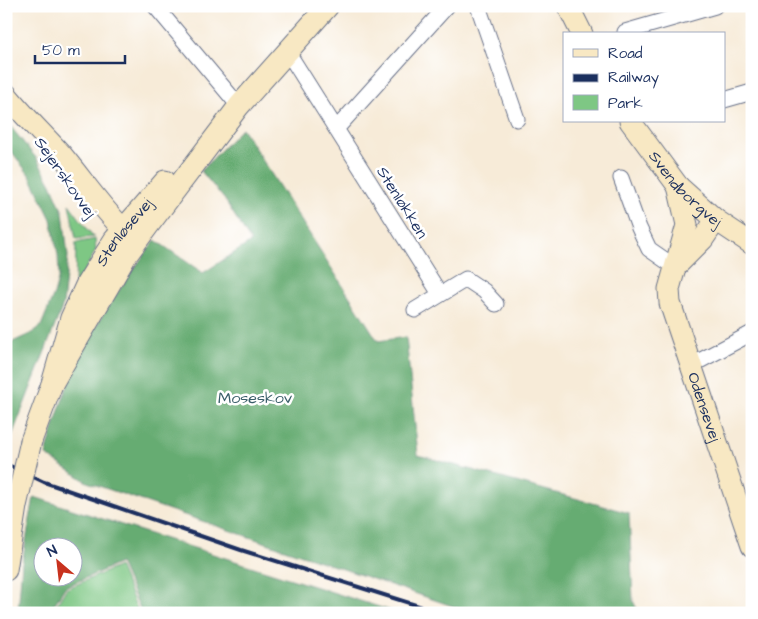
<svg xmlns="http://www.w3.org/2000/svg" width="758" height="619" font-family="'Architects Daughter',sans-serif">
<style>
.green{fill:#7ec784;stroke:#4c7b71}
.forest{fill:#66ac72;stroke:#406e68;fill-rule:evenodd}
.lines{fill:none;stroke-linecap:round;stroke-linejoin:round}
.street-casing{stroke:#687189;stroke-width:17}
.secondary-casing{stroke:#687189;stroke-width:23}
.street{stroke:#fff;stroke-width:15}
.secondary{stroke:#f8e8c3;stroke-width:21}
.rail{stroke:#1b2f5e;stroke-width:4}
.secondary-bridge-casing{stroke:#687189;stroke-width:23;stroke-linecap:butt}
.secondary-bridge{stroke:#f8e8c3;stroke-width:21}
.labels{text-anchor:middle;stroke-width:5;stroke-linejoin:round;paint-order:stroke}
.street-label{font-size:16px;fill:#1b2f5e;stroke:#fff}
.park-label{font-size:16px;fill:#395d69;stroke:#fff}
</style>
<rect width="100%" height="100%" fill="#fff"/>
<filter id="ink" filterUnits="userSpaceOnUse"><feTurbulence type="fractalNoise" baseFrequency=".02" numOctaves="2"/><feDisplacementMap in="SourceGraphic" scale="10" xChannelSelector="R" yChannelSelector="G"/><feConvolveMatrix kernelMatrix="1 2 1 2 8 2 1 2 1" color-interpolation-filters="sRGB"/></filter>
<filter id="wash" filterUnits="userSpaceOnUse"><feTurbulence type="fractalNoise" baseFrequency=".0096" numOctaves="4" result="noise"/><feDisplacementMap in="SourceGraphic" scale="20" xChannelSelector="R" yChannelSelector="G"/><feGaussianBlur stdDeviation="1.12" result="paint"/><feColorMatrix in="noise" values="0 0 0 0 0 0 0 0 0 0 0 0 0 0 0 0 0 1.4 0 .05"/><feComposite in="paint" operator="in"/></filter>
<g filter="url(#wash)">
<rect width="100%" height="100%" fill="#f7ebd8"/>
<!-- green -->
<path class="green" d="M69,204L92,235L94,237L76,239Z
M95,239L96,250L75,288L76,243Z
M119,566L139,613H52L66,589Z"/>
<!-- forest -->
<path class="forest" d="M6,121L37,159L51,184L63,212L68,256L63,305L6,451V345L32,333L41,326L54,294L59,276L58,255L51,219L30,176L6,144Z
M242,128L378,341L406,337L418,455L629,513L633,601L639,613H473L87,482L46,455C54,424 65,389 78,360C98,317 127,278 155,240L203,273L251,242L225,200L201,171Z
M34,497L398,613H142L120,563L65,587L49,613H18L22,563ZM42,546H72V576H42Z"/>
</g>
<g filter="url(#ink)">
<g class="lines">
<defs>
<path id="street" d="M155,6L239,106
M478,6L517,119
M625,32L715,6
M287,51L440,294
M724,100L752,92
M337,128L447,6
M621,178L639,228L649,249L675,267
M415,310L466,279L484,291L496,304
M690,366L752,333"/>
<g id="secondary">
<path d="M568,6L582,34"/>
<path d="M6,94C23,115 43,134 61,154C82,179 100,206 123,229"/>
<path id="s1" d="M630,121L678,186L716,220L752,244"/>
<path id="s2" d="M678,186L687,225L669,289L670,303L752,546"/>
<path d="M677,265L703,239L716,220"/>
<path d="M52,384L126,256L148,226L239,106L328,6"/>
<path id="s3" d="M31,441L52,384L71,318L87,283L114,240L165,181"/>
<path d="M6,570L16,506"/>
</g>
</defs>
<!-- street casing -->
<use href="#street" class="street-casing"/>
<!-- secondary casing -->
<use href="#secondary" class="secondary-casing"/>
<!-- street -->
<use href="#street" class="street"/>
<!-- secondary -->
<use href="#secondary" class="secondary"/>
<!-- rail -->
<path class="rail" d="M6,464L44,482L241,550L441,613"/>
<defs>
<path id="secondary-bridge" d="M16,506L31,441"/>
</defs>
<!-- secondary-bridge casing -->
<use href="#secondary-bridge" class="secondary-bridge-casing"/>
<!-- secondary-bridge -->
<use href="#secondary-bridge" class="secondary-bridge"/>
</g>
</g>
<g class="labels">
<!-- street labels -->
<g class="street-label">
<text transform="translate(66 177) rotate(55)" y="6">Sejerskovvej</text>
<text dy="6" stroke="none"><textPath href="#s1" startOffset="88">Svendborgvej</textPath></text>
<text transform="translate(403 202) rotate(58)" y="6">Stenløkken</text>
<text dy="6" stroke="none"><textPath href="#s3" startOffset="231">Stenløsevej</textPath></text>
<text dy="6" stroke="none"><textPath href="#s2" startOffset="230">Odensevej</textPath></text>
</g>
<!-- park labels -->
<g class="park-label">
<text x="255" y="403">Moseskov</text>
</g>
</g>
<!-- margin -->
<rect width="758" height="619" fill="none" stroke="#fff" stroke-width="25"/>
<!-- legend -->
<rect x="563" y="32" width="162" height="90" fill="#ffffff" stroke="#a4acbf"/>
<rect x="573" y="49" width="25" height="8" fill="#f8e8c3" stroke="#a4acbf"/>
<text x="608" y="58" font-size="15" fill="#1b2f5e">Road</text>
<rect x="573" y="74" width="25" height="8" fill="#1b2f5e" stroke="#a4acbf"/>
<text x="608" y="82" font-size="15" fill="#1b2f5e">Railway</text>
<rect x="573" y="95" width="25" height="15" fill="#7ec784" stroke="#a4acbf"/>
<text x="608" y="108" font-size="15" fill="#1b2f5e">Park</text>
<!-- north arrow -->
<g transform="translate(58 562) rotate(332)"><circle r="24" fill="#ffffff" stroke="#a4acbf"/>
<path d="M0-4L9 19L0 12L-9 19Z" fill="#c8321e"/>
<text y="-8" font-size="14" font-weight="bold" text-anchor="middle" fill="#1b2f5e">N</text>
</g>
<!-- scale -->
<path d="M35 55v8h90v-8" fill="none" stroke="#1b2f5e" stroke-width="2.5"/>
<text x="42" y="55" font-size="15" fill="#1b2f5e" stroke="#ffffff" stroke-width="4" paint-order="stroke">50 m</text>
</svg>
